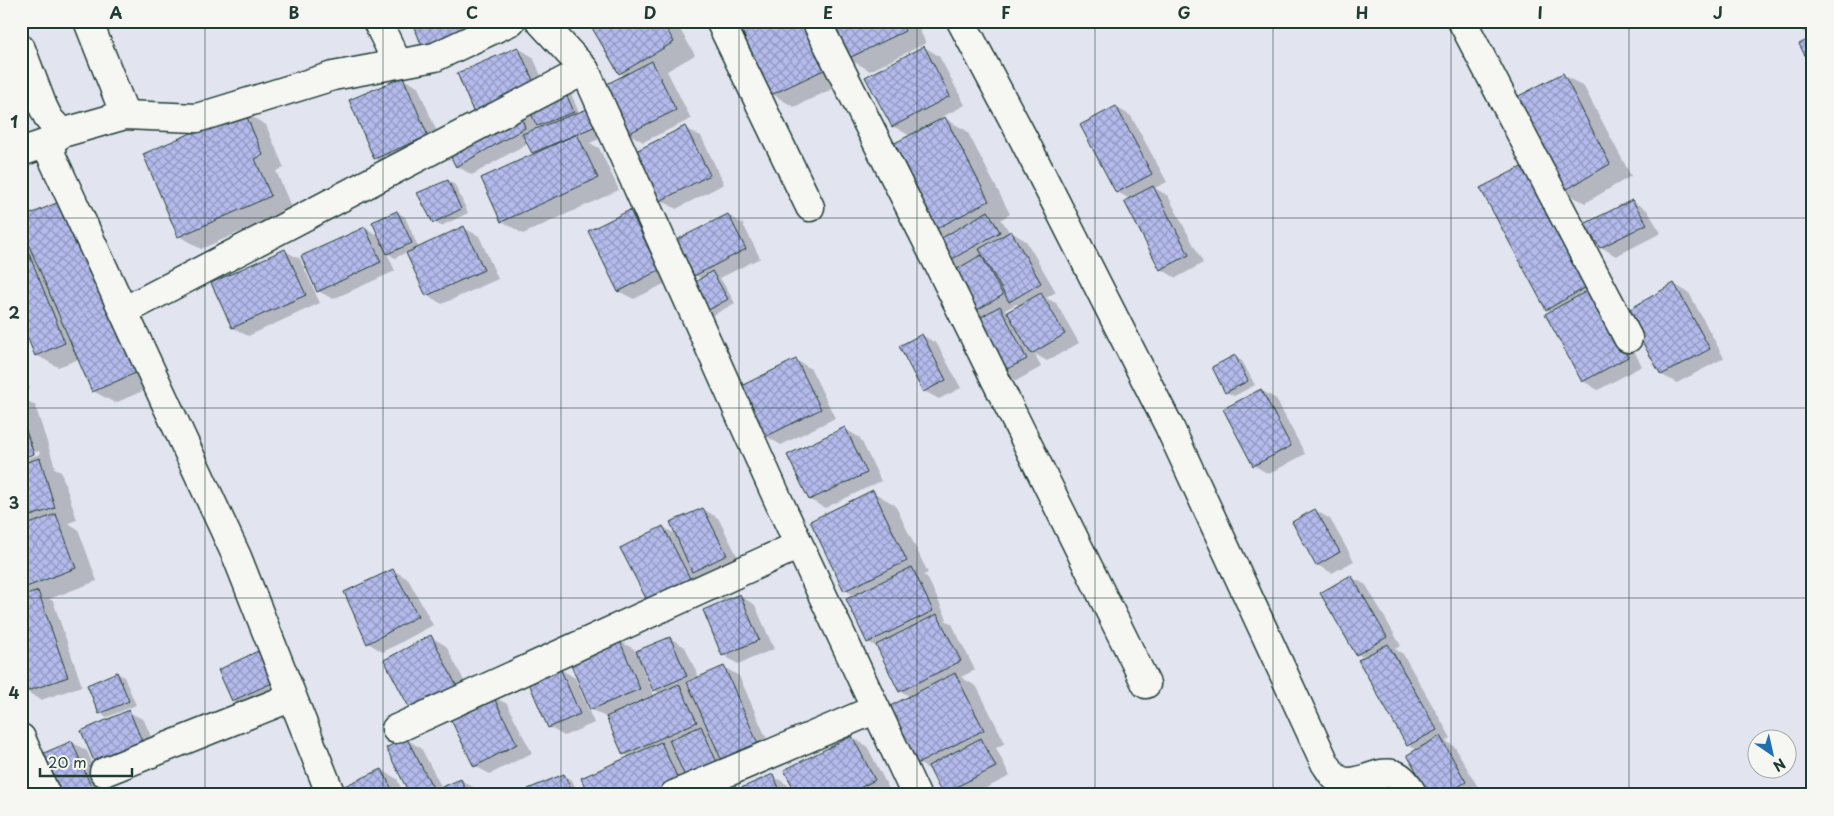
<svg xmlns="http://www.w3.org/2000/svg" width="1834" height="816" font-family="'Playpen Sans',sans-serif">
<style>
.shadow{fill:#0003;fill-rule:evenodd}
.building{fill:url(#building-cross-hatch);stroke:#1f3d34}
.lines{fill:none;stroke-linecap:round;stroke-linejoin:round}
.minor-casing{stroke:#1f3d34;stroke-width:31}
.minor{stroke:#f6f6f2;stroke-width:28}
.grid{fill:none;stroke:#1f3d34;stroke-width:1;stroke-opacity:0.55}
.neatline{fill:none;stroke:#1f3d34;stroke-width:2}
.grid-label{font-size:16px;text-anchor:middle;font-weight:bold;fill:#1f3d34}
</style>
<defs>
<pattern id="building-cross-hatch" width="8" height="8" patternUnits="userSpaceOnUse" patternTransform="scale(1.25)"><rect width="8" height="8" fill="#b4baeb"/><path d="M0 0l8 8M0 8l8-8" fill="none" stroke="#9298bf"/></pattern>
</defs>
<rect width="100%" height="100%" fill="#e2e4f0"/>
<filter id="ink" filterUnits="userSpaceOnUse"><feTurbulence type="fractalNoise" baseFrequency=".02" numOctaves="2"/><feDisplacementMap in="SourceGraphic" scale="10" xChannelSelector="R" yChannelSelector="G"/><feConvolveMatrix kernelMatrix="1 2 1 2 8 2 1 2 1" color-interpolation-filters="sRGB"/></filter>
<g filter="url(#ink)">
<!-- shadow -->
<path class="shadow" d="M413,21H530L495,36L486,44Z
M590,21H675L695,55L667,71L691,119L643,142L628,133L626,76L620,73Z
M738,21L849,81L794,107L772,94Z
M830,21H915L926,43L870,71L848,58Z
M1789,21H1813V37L1791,25Z
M924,47L939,56L965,105L942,117L967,131L1010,214L1000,220L1003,222L1010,233L1011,232L1026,241L1056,292L1046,298L1056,303L1079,343L1047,361L1035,354L1041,367L1016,381L1000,372L959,270L946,262L945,237L933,230L910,136L893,126ZM1016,304L1020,306L1009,313L1005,310Z
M518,48L533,57L549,94L571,93L579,113L610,134L590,143L599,148L619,190L523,234L502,221L536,154L533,152L528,143L472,175L457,166L491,123ZM530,107L534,117L525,112ZM536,124L542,128L538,129Z
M1562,74L1584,87L1631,176L1585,203L1563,191Z
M403,79L418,87L442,144L390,167L375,158Z
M1116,107L1131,116L1167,182L1155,188L1168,196L1203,263L1176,278L1161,269L1130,199L1117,192Z
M244,112L266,125L284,168L276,171L292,209L201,249L179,236Z
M685,128L701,136L724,184L676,209L661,200Z
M448,181L455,185L468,213L441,226L434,222Z
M1481,189L1607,300L1642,366L1598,390L1583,381L1552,312L1547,309Z
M1632,201L1647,210L1661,233L1616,256L1601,247Z
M21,207L28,211L161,383L115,403L93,391L79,359L58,367L36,355L21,318Z
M630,211L645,220L674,279L634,299L618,291Z
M397,212L405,217L419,249L464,228L479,236L498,279L442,304L427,295L407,252L395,258L387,253L395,271L333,299L318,291L365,228L381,237Z
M728,215L743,224L760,258L720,278L735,303L708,318L702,279L695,275Z
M285,251L300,259L320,303L248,336L233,328L213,284Z
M1674,284L1689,293L1724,358L1677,383L1662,375L1627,312Z
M922,335L937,344L961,388L939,399L924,391Z
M1235,357L1242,361L1255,385L1234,396L1226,392Z
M796,360L811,369L835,418L781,445L766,436Z
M21,369L30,389L21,393Z
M1261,390L1276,399L1305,454L1269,474L1253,465Z
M21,397L35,405L55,467H53L61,472L77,520L68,523L78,529L97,581L49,599L53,601L82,686L41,700L26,691L21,677V460L40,454L39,451L21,457Z
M845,429L860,438L881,481L825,508L810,500L789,456Z
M873,492L895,505L928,573L923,575L927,577L947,619L945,620L952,624L975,670L961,677L977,687L1005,743L996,748L1010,776L972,795H946L943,793L932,771L918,763L911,697L900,691L879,648L868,642L855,596L845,590Z
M703,509L718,518L741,563L708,580L698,574L709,596L653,609L663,527L677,535Z
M1315,510L1330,519L1354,561L1332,573L1317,565Z
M393,570L408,579L433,625L383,652L368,643Z
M1351,577L1366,585L1401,646L1395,649L1403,654L1451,738L1446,741L1455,747L1480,791L1473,795H1431L1417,750L1408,745L1360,661L1365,658L1357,654Z
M740,596L755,605L774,649L738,664L723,655Z
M431,637L446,646L472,696L427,719Z
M670,638L685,647L699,678L724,667L739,676L773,753L687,795H590L629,757L624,754L607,718L591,709L619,641L634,649L636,653ZM642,662L654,690L661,694L654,697L640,663Z
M258,653L273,661L287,692L248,709L233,701L219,670Z
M560,669L575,678L594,723L564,736L549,727Z
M117,673L124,677L136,705L107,717L100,713Z
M492,696L507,704L532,753L490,774L475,766Z
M129,712L144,720L159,756L113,776Z
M852,737L867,746L889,789L878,795H799Z
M406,739L421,748L442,788L461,780L476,789L479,795H412Z
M72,742L87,751L105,793L107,792L111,795H63Z
M382,770L397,779L404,795H334Z
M564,775L572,780L579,795H532Z
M773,776L788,785L793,795H745Z
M733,789L743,795H719Z"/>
<!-- building -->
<path class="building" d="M412,21H466L471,35L425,54Z
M588,21H662L674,42L619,74Z
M737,21H806L828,68L771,95Z
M828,21H900L905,31L847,59Z
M1813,37V70L1799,44Z
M924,46L950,96L892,127L865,77Z
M518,47L537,89L475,116L457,73Z
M652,61L676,110L627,134L603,86Z
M1563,73L1610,164L1562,192L1513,99Z
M403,77L428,136L374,159L349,100Z
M563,87L574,112L537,126L526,103Z
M1116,106L1152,174L1116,193L1080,125Z
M519,107L525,128L456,167L445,146Z
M590,108L596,126L532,153L522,134Z
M244,110L263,155L255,159L271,196L178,237L143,154Z
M945,117L989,201L932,231L887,147Z
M685,126L710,175L660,201L636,151Z
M577,134L598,178L501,222L481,178Z
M1525,165L1590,285L1546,310L1480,188Z
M448,180L461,209L433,223L417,193Z
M1153,186L1189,255L1160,270L1124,201Z
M66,199L140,371L92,392L21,227V218Z
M1632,200L1647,224L1600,248L1584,224Z
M630,210L659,270L618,292L588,231Z
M397,211L412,243L387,254L372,222Z
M988,211L1000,232L945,263L933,243Z
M728,214L746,249L694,276L676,240Z
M464,226L484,270L426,296L406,253Z
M365,227L381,262L317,292L301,256Z
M1011,231L1041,283L1009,302L979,249Z
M21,234L65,343L35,356L21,322Z
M285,249L306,295L232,328L211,283Z
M981,255L1003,295L970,314L947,275Z
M712,271L728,299L700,315L689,286Z
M1674,283L1710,349L1661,375L1625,312Z
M1591,289L1628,357L1582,382L1545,314Z
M1041,293L1065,334L1031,354L1007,312Z
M1000,306L1027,359L999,373L974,321Z
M922,334L946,380L923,392L899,346Z
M1235,355L1248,381L1225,393L1212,367Z
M796,359L821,409L765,437L741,386Z
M1261,389L1291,446L1253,466L1223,409Z
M21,416L34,454L21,458Z
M845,427L867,473L809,500L787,455Z
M40,458L55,508L21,519V464Z
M873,490L907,561L844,591L810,521Z
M703,508L727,555L692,572L670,522Z
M1315,509L1340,552L1316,566L1292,522Z
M56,514L76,568L21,589V527Z
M663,526L695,588L652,610L620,548Z
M912,567L933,611L867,643L846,599Z
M393,569L418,616L367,644L344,592Z
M1351,575L1387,637L1356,655L1320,593Z
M38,591L68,677L25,692L21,681V597Z
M740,594L759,640L722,656L703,610Z
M937,614L961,661L899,692L876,645Z
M431,635L457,687L411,711L384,660Z
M670,637L687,676L653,691L636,651Z
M619,639L640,689L590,710L569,660Z
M1388,644L1437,730L1407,746L1358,660Z
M258,651L272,683L232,701L218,670Z
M724,666L758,744L722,761L687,682Z
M560,668L580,714L548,728L528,681Z
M117,672L129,701L99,714L87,685Z
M955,673L984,730L917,764L888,707Z
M679,684L697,722L623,755L606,717Z
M492,694L517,744L474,767L449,716Z
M129,710L145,748L97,768L81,731Z
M701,726L722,774L690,788L669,740Z
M852,736L875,780L846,795H797L784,770Z
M1440,736L1466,782L1444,795H1430L1407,755Z
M406,737L433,788L421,795H410L386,748Z
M981,738L996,767L942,794L928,766Z
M72,741L92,789L77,795H62L44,753Z
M661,742L680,783L653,795H588L581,778Z
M382,769L392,790L382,795H333L331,792Z
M564,774L574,795H531L528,789Z
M773,774L782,795H743L741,788Z
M461,779L468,795H445L442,787Z
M733,787L736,795H716Z"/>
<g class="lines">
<defs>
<path id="minor" d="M88,21L125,115
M377,21L398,64
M540,21L585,70L779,502L916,795
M720,21L810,207
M816,21L926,239L1146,684
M961,21L1023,138L1169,426L1325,763C1328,767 1331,773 1334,776C1352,794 1379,765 1398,776C1405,780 1409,788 1413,795
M1462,21L1628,338
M21,49L43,107L49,119L62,133
M21,152L50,142
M124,311L585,70
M396,729L799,545
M21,738L46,795
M104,772L292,697
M331,795L237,557L52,157L50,142L62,133L125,115L197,118L333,76L435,57L511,21
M674,795L876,709"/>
</defs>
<!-- minor casing -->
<use href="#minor" class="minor-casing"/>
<!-- minor -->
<use href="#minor" class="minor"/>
</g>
</g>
<!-- grid -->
<path class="grid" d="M205,21V795M383,21V795M561,21V795M739,21V795M917,21V795M1095,21V795M1273,21V795M1451,21V795M1629,21V795M21,218H1813M21,408H1813M21,598H1813"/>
<!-- margin -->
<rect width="1834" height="816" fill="none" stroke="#f6f6f2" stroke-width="55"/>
<!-- north arrow -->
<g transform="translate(1772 754) rotate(146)"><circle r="24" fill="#f6f6f2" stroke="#a0aca6"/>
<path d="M0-4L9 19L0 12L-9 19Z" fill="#1f6fb2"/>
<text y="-8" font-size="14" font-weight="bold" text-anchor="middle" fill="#1f3d34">N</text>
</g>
<!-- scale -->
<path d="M40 768v8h92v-8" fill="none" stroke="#1f3d34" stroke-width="2.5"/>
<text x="48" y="768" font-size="15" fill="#1f3d34" stroke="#f6f6f2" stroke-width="4" paint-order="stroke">20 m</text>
<rect x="28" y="28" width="1778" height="760" class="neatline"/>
<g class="grid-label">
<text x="116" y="19">A</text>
<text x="294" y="19">B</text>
<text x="472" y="19">C</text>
<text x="650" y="19">D</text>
<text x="828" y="19">E</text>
<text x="1006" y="19">F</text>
<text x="1184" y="19">G</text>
<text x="1362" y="19">H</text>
<text x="1540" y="19">I</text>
<text x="1718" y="19">J</text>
<text x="14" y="128">1</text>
<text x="14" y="319">2</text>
<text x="14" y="509">3</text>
<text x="14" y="699">4</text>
</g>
</svg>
